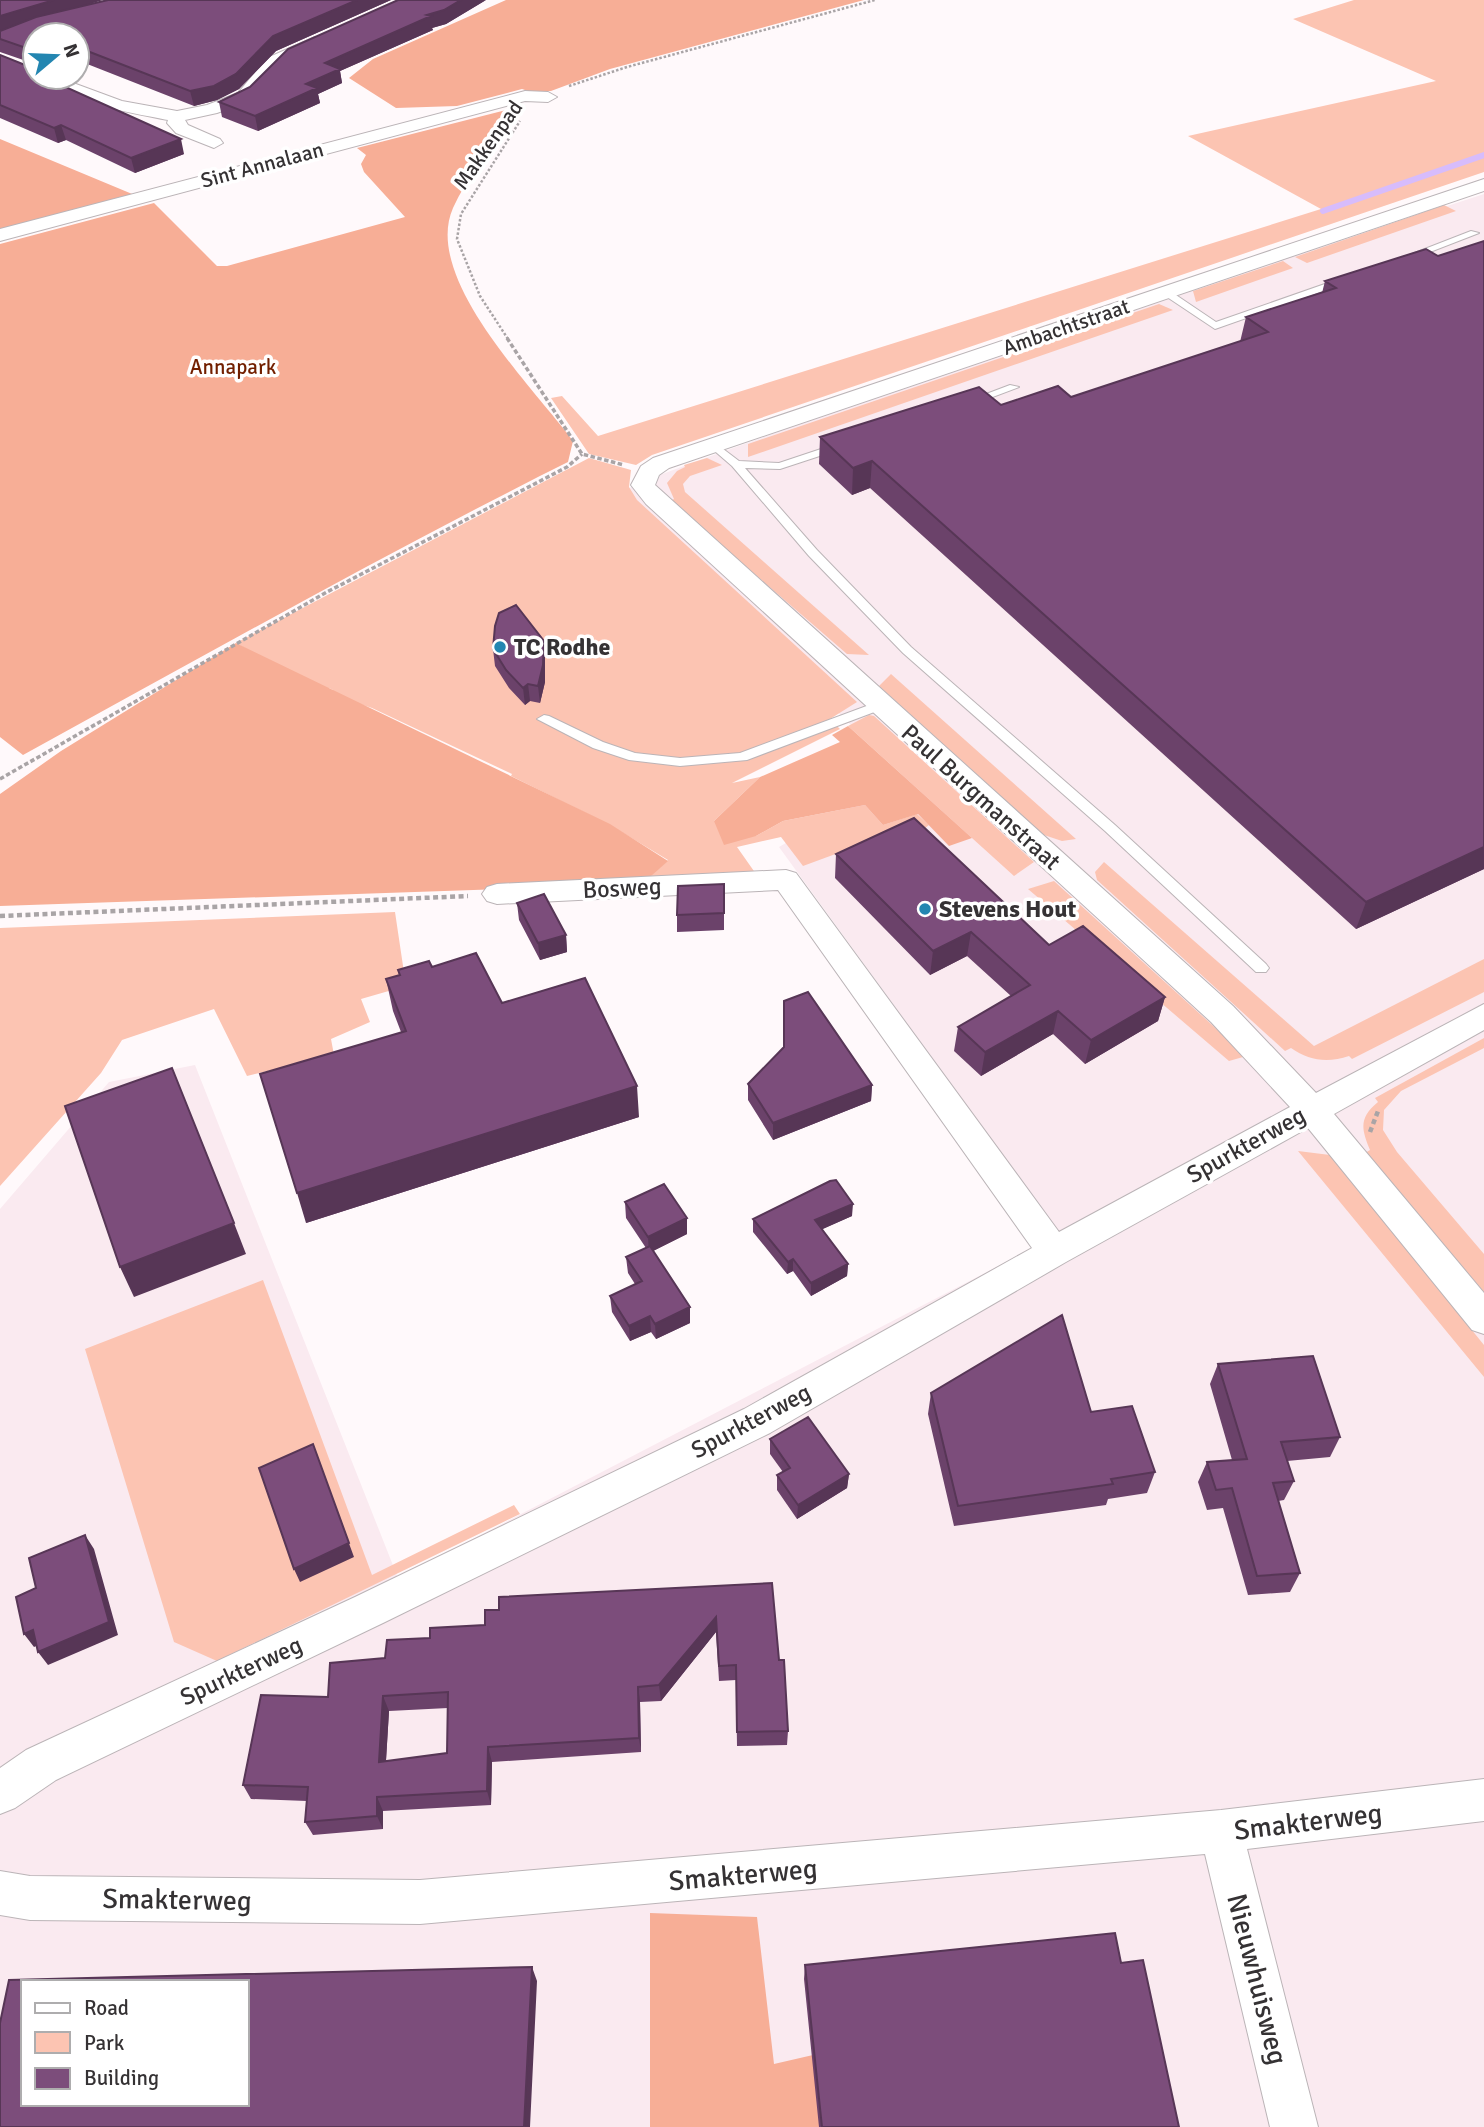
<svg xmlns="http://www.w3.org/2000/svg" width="1484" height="2127" font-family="Signika,sans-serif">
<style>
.built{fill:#faeaf0;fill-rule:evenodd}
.green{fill:#fcc4b2}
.forest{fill:#f7ae96}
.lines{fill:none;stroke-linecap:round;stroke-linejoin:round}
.stream{stroke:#d7bcfc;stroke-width:6}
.lane-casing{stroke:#bbb4b7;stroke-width:2}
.street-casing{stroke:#bbb4b7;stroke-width:2}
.path-far2{stroke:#a9a4a6;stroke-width:2.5;stroke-dasharray:2.5 2;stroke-linecap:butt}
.path-far1{stroke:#a9a4a6;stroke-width:3.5;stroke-dasharray:4.5 2.5;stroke-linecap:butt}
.path{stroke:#a9a4a6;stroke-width:4.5;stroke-dasharray:5 3.5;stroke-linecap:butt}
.lane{fill:#fff;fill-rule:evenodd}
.street{fill:#fff;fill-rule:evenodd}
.wall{fill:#6b426a;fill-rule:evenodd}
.shaded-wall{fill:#573656}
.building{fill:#7c4d7b;stroke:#573656;stroke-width:2;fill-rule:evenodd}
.poi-dot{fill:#2386b1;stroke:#fff;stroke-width:2.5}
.labels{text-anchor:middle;stroke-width:7;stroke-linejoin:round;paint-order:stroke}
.far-street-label{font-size:21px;fill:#353234;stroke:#fff}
.far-park-label{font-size:21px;fill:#721f00;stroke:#fff}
.poi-label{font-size:24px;font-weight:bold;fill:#353234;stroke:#fff;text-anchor:start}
.street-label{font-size:24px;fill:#353234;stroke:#fff}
.near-street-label{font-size:28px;fill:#353234;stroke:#fff}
</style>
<rect width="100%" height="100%" fill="#fff9fb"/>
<!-- built -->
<path class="built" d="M1484,194V2127H0V1209L109,1082L195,1065L398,1578L1060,1234L779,847L903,774L610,498L641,482L708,457L1006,350ZM23,1982H247V2104H23Z"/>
<!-- green -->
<path class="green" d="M1354,0H1484V172L652,455L636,465L589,454L551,398L562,396L598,436L1321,209L1188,136L1436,81L1293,19Z
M1444,205L1456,211L1307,263L1295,257Z
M1283,261L1293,268L1196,302L1193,291Z
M1159,304L1173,310L748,457V444Z
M589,458L631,470L629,487L637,500L857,702L830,719L840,729L732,783L760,777L714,821L756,836L783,821L865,805L883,825L917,814L929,825L924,829L920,823L906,828L803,866L781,837L737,847L756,874L648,879L668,860L610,825L511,776L512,774L372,708L330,694L333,690L329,688L324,692L236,643Z
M707,458L722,465L690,476L683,484L685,492L869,655L847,654L670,501L674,499L667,483L677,471L685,467L684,465Z
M891,674L1076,839L1062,841L1044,835L879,686Z
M869,715L874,716L1034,862L1014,876L848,726Z
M1104,862L1314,1046L1484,959V992L1352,1059L1349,1056C1328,1063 1309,1061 1291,1048L1285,1051L1097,880L1095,872Z
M1054,881L1222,1034L1243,1057L1229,1061L1028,889Z
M395,912L406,986L361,999L370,1022L331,1039L334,1055L247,1076L214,1009L122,1040L101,1073L0,1186V928Z
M1484,1038V1048L1401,1091L1384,1110L1383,1130L1397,1152L1484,1254V1292L1365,1153L1370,1150C1361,1128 1359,1118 1378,1102L1375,1098Z
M1298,1151L1330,1155L1484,1345V1377Z
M263,1280L372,1575L514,1505L520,1514L217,1661L174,1642L85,1349Z"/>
<!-- forest -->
<path class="forest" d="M506,0H864L610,69L551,91L531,92L522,89L457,106L396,108L349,78L373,59Z
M522,106C500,137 469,173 453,208C422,278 533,387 573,441L568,462C384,554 204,656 23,755L0,737V244L154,203L217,266H227L405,217L364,172L361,164L366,155L357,148Z
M0,139L137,196H124L0,230Z
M236,643L610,824L668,861L648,879L620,885L0,906V794L61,751Z
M848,726L972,838L949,846L918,814L883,825L865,805L783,821L756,836L724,845L714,821L760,777L840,742L832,735Z
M650,1913L757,1917L774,2064L813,2055L823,2127H650Z"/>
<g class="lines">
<!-- stream -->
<path class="stream" d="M1323,211L1484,155"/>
<defs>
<path id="lane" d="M1471,231L1479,233L1412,259L1404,257Z
M1342,278L1347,281L1346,283L1215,329L1161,293L1170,291L1216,322Z
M1010,385L1019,387L974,404L965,402Z
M714,442L739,461L779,463L836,444H844V448L780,469L745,468L817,550L911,647L1115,825L1266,964L1269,968L1266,972H1256L1105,831L903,653L809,556L732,466L710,447L708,445Z
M880,701L885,702V708L747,760L680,766L629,760L593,748L537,719L544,715L549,716L603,742L635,753L680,758L740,753Z"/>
<path id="street" d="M315,37L323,42L321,46L279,66L250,101L217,113L185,120L188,125L220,139L223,143L214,148L176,133L167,123L168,120C137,114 56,100 35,77H57L122,101L177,111L207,105L238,93L267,58Z
M525,91L548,92L557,97L548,102L525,101L0,241V229Z
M1484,179V191L669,468L659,475L655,485L1233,1006L1316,1093L1484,1004V1030L1334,1114L1484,1293V1334L1472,1330L1308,1128L1066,1262L770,1433L383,1623L56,1780L15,1808L0,1814V1768L26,1750L355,1597L744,1409L1032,1248L778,890L497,904L487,901L482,894L487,887L497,884L786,870L796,873L1059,1232L1290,1107L1211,1022L646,504L631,485L641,466L653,458Z
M1484,1779V1821L1247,1849L1318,2127H1270L1205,1854L420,1924L30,1920L0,1915V1871L30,1876L420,1880L1221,1810Z"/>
</defs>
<!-- lane casing -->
<use href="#lane" class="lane-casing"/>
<!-- street casing -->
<use href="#street" class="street-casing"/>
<!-- path-far2 -->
<path class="path-far2" d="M569,86L627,67L875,0
M508,339L480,296L457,239L461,214L520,121"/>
<!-- path-far1 -->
<path class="path-far1" d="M507,338L582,454L624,465
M0,779L327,592L567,467L582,454"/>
<!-- path -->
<path class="path" d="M0,916L468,896
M1370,1132L1378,1111"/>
<!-- lane -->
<use href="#lane" class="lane"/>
<!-- street -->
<use href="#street" class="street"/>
</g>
<!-- wall -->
<path class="wall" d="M0,0L79,8L108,0H391L276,51L239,89L217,100L194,106L77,60V35H35V65V64L0,52Z
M486,0L446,24L432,28L433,30L340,71L342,83L318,94L320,103L258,131L222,117L219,102Z
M0,55L54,77L55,82L184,154L135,173L66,140L58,143L0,118Z
M1426,249L1484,869L1356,929L870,488L852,495L819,464L820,437L1001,405L1071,397L1240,342L1246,317L1322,293L1325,281Z
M493,649L545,658V682L540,703L530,701L525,705L509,688L495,666Z
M836,854L1049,945L1165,997L1158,1021L1085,1064L1053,1034L981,1076L954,1051L958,1027L1011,996L967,956L930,975L835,878Z
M724,901V930L677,932V915Z
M517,903L566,935L567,952L540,960L519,920Z
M432,967L502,1003L639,1117L306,1223L401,1032L393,1011L386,979L399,976L398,970Z
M784,1001L872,1085L871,1101L773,1140L748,1100V1084L784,1047Z
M625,1202L687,1218V1234L653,1251L690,1307V1323L656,1339L651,1332L630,1341L612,1312L610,1296L635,1284L628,1273L626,1257L646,1248L626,1218Z
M852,1216L822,1229L848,1264L847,1276L811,1296L793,1271L787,1274L753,1232V1219Z
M1218,1364L1340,1437L1330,1457L1287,1461L1294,1481L1284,1500L1278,1501L1300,1573L1290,1592L1248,1595L1223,1508L1207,1510L1198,1482L1207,1462L1232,1460L1210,1384Z
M931,1393L1091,1412L1155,1472L1147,1493L1108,1499L1106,1505L954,1526L928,1414Z
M770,1439L849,1474L847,1488L797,1519L777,1490V1475L783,1472L770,1454Z
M772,1583L779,1660L788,1731L787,1745L737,1746L736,1680L719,1681L716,1632L661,1701L640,1702L641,1752L492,1762L491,1805L383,1811V1829L313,1835L305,1822L307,1801L251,1799L243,1785L328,1697L385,1658L430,1638L485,1625L499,1610ZM448,1708L447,1753L386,1761L389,1711Z
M1121,1963L1179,2127H819L804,1979L805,1965Z"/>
<!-- shaded-wall -->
<path class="shaded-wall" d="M54,0H103L0,32V16Z
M357,0H391L276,51L239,89L217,100L194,106L190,91L273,36Z
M461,0H486L446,24L432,28L433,30L340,71L342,83L318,94L320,103L258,131L255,116L306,84L325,63Z
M61,125L66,140L58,143L54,128Z
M181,139L184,154L135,173L131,158Z
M872,461L870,488L852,495L853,468Z
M544,641L545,658V682L540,703L538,686Z
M528,684L530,701L525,705L523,688Z
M1484,847V869L1356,929L1366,902Z
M971,932L967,956L930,975L933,951Z
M566,935L567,952L540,960L538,943Z
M1165,997L1158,1021L1085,1064L1091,1040Z
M1058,1011L1053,1034L981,1076L985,1052Z
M872,1085L871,1101L773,1140V1123Z
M637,1086L639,1117L306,1223L297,1193Z
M853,1204L852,1216L814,1233L815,1220Z
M687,1218V1234L649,1253L648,1237Z
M234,1223L246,1254L134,1297L120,1267Z
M793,1259V1271L787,1274L788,1262Z
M848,1264L847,1276L811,1296V1283Z
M690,1307V1323L656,1339L655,1324Z
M650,1316L651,1332L630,1341L629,1326Z
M318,1459L354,1557L300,1582L294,1569Z
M849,1474L847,1488L797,1519L798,1505Z
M85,1535L94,1549L118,1635L48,1665L38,1652Z
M716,1617V1632L661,1701L659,1685Z
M33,1630L43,1643L34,1647L24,1634Z
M638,1687L640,1702L641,1752L639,1738Z
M383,1696L389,1711L385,1776L379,1762Z
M488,1747L492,1762L491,1805L487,1791Z
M377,1797L383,1811V1829L377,1816Z
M532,1967L537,1981L530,2127H524Z"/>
<!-- building -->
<path class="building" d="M0,0H54L0,16Z
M108,0H357L273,36L236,74L214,86L190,91L77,47V35H35V60H34L32,50L0,39V31L36,17Z
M398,0H461L444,10L427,15L431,16L325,63L340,69L306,84L317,88L255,116L219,102L250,87L288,49Z
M0,55L35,69V77H53L52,81L181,139L131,158L61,125L54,128L0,105Z
M1484,241V847L1366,902L872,461L853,468L820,437L979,387L1001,405L1058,386L1071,397L1268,332L1246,317L1336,288L1325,281L1426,249L1438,256Z
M516,605L544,641L543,665L538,686L528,684L523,688L506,670L493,649L495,626L499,613Z
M914,818L1049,945L1083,926L1165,997L1091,1040L1058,1011L985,1052L958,1027L1030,985L971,932L933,951L836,854Z
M724,884V913L677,915L678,886Z
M544,894L566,935L538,943L517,903Z
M476,953L502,1003L585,978L637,1086L297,1193L260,1074L406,1031L386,979L400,975L398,970L429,961L432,967Z
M808,992L872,1085L773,1123L748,1084L784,1047V1001Z
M172,1068L234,1223L120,1267L65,1106Z
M836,1180L853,1204L815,1220L848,1264L811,1283L793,1259L788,1262L753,1219L830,1181Z
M664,1184L687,1218L648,1237L625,1202Z
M650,1246L690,1307L655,1324L650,1316L629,1326L610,1296L642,1281L626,1257Z
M1062,1315L1091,1412L1132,1406L1155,1472L1111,1479L1113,1484L958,1506L931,1393Z
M1313,1356L1340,1437L1281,1442L1294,1481L1273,1483L1300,1573L1257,1576L1232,1488L1216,1490L1207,1462L1247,1459L1218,1364Z
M808,1417L849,1474L798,1505L777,1475L790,1468L770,1439Z
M313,1444L349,1543L294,1569L259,1468Z
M85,1535L109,1622L38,1652L33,1630L24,1634L16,1597L36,1588L29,1558Z
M772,1583L779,1660H784L788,1731L737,1732L736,1665L719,1666L716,1617L659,1685L638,1687L639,1738L488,1747L487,1791L377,1797V1816L305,1822L308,1787L243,1785L261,1695L328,1697L330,1663L385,1658L387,1640L430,1638V1628L485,1625V1610H499V1597ZM448,1692L447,1753L379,1762L383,1696Z
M1115,1933L1121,1963L1143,1960L1179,2127H822L805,1965Z
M532,1967L524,2127H0V2023L9,1980ZM23,1982H247V2104H23Z"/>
<!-- markers -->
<g class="poi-dot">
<circle cx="500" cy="647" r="7"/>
<circle cx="925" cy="909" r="7"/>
</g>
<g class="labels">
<!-- far-street labels -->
<g class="far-street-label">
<text transform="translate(488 145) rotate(-55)" y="7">Makkenpad</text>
<text transform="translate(262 165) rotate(-15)" y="7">Sint Annalaan</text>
<text transform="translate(1066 327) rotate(-19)" y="7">Ambachtstraat</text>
</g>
<!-- far-park labels -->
<g class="far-park-label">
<text x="233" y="374">Annapark</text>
</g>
<!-- poi labels -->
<g class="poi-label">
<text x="514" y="655">TC Rodhe</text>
<text x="939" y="917">Stevens Hout</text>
</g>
<!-- street labels -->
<g class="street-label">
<text transform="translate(981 797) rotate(42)" y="8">Paul Burgmanstraat</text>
<text transform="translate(622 888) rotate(-3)" y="8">Bosweg</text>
<text transform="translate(1246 1145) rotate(-29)" y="8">Spurkterweg</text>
<text transform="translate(751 1421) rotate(-28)" y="8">Spurkterweg</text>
<text transform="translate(241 1671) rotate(-25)" y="8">Spurkterweg</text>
</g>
<!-- near-street labels -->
<g class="near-street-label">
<text transform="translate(1308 1821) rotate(-7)" y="10">Smakterweg</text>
<text transform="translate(743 1874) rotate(-5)" y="10">Smakterweg</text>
<text transform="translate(177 1899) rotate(1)" y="10">Smakterweg</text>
<text transform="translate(1258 1979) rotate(76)" y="10">Nieuwhuisweg</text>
</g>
</g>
<!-- legend -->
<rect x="21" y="1980" width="228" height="126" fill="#ffffff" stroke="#aeadae" stroke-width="2"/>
<rect x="35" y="2003" width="35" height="10" fill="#ffffff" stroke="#aeadae" stroke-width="2"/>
<text x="84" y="2015" font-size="21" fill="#353234">Road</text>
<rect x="35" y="2032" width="35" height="21" fill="#fcc4b2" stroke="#aeadae" stroke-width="2"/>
<text x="84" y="2050" font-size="21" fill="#353234">Park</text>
<rect x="35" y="2068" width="35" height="21" fill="#7c4d7b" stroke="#aeadae" stroke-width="2"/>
<text x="84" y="2085" font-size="21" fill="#353234">Building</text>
<!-- north arrow -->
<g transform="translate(56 56) rotate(71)"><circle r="33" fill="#ffffff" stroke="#aeadae" stroke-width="2"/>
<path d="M0-5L12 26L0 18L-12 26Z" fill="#2386b1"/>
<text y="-10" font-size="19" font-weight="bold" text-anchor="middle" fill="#353234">N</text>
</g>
</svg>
